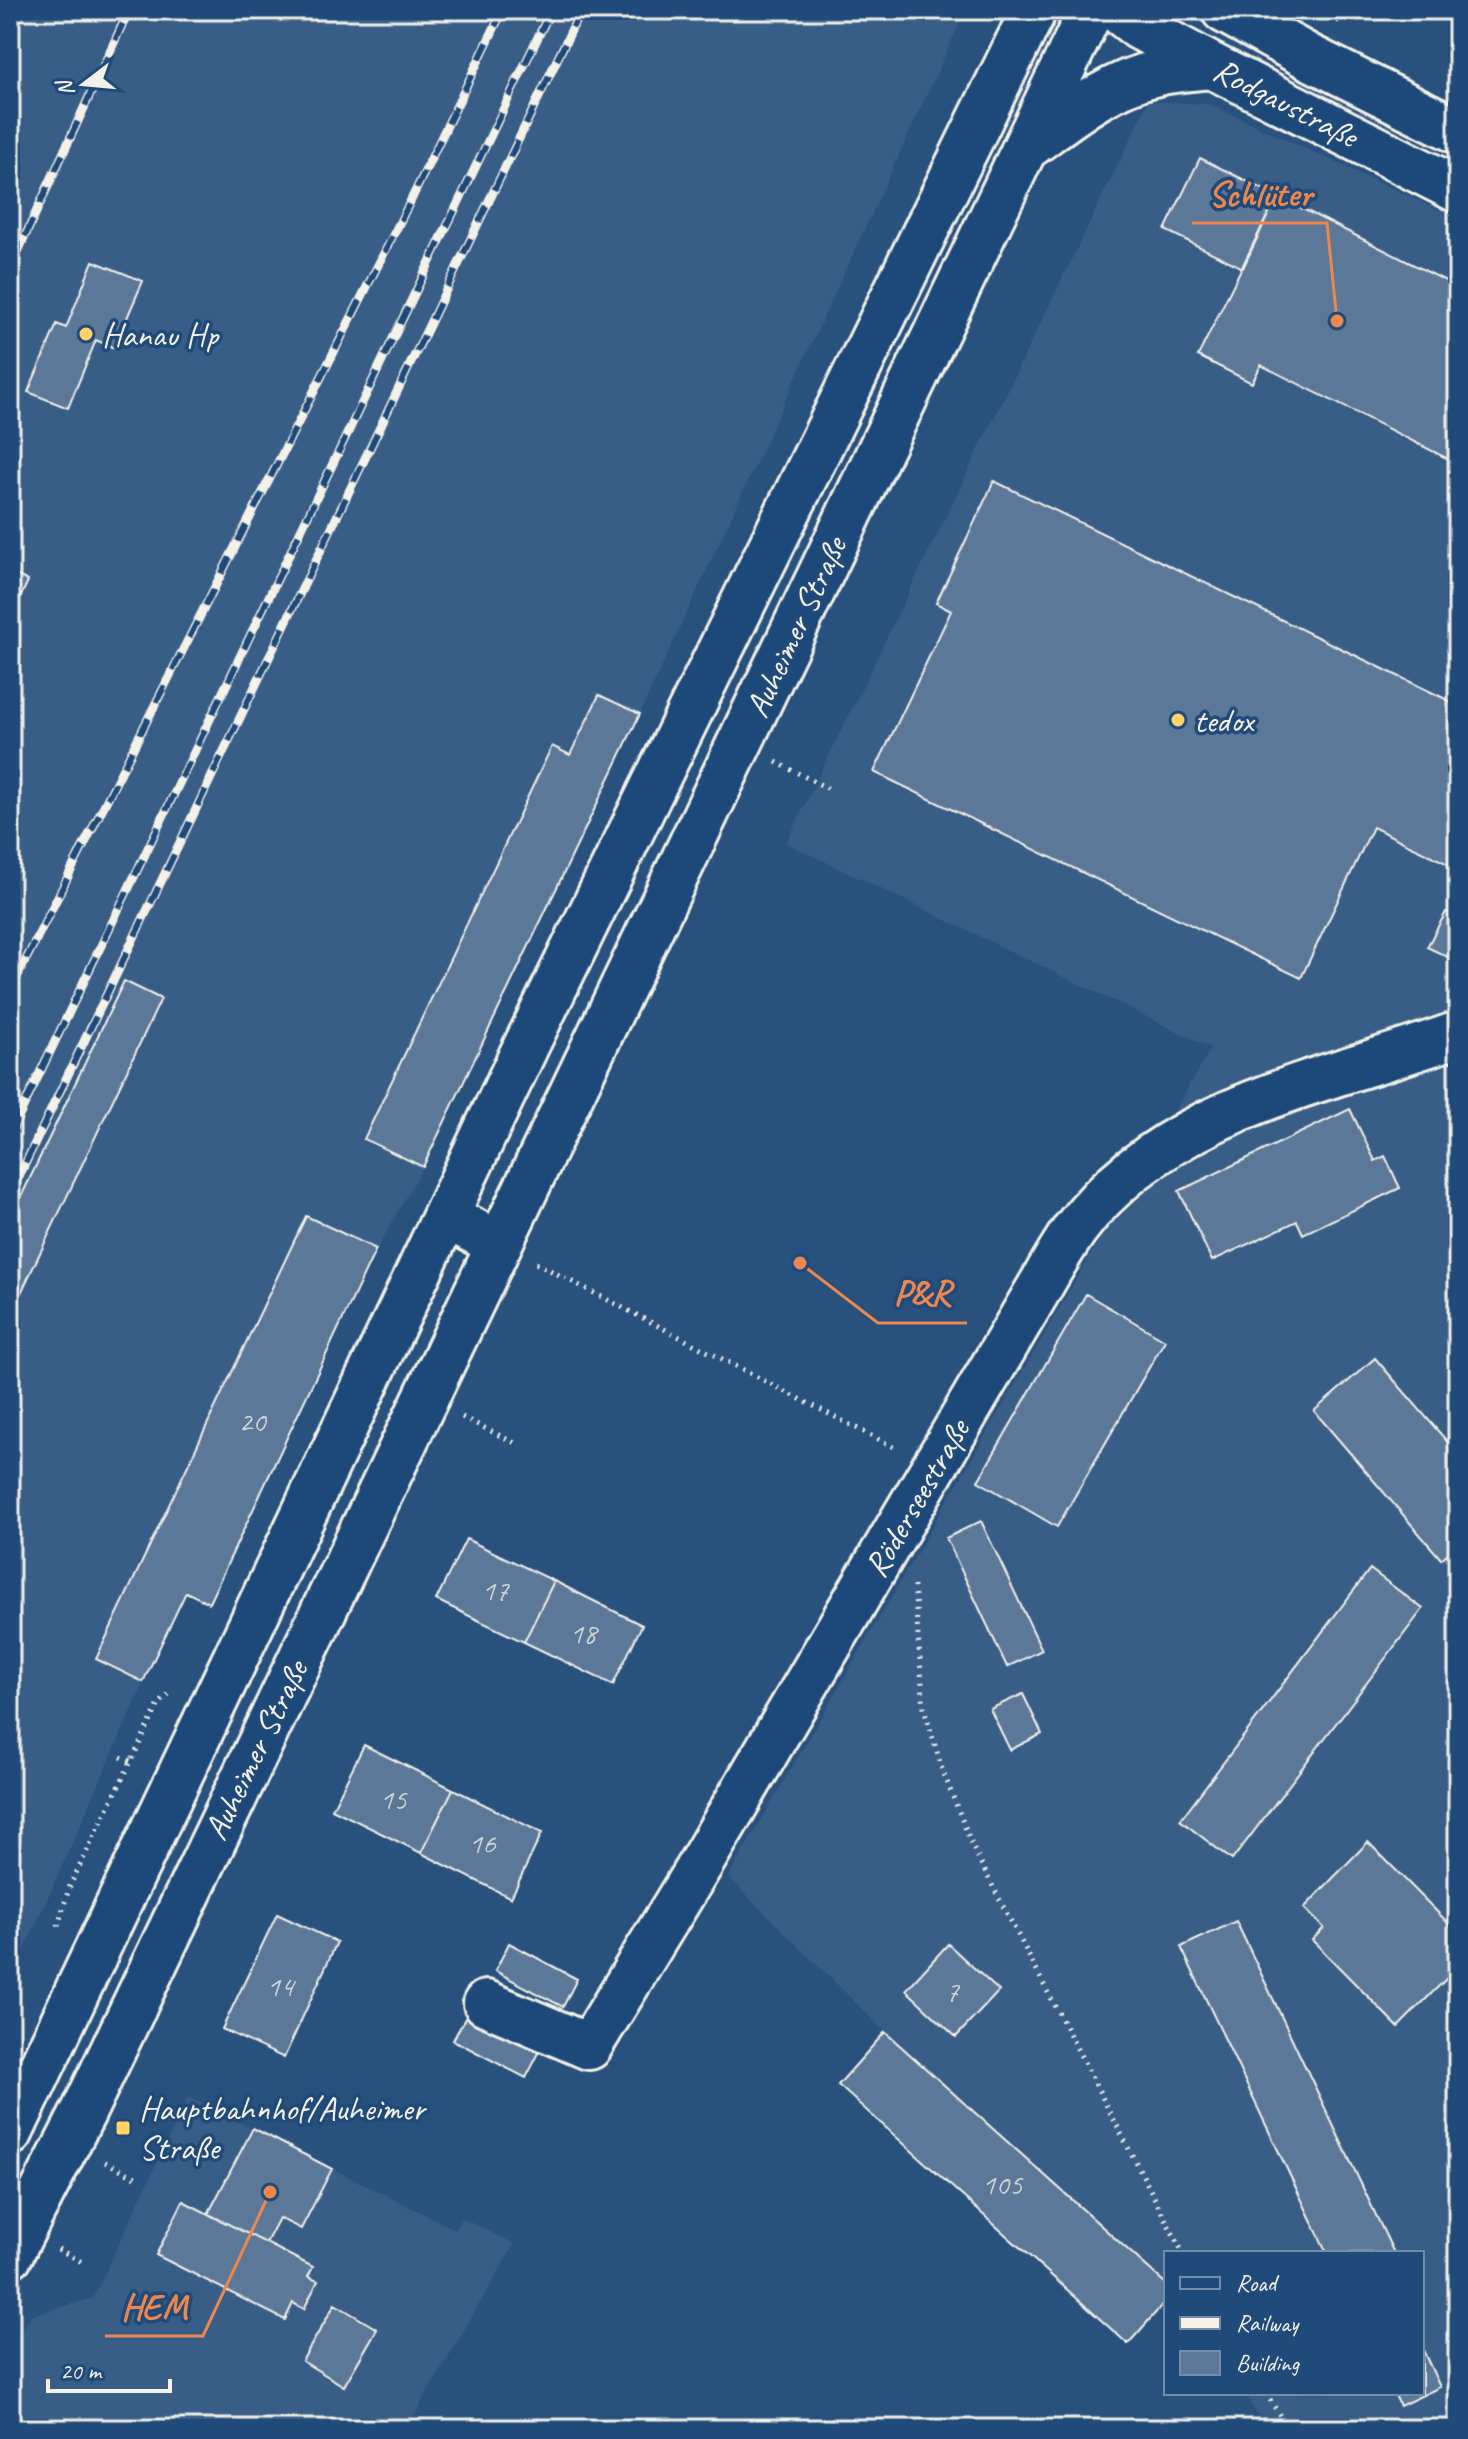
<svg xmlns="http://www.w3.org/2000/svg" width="1468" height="2439" font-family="Caveat,sans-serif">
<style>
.built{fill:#375d86}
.building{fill:#5b7899;stroke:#f4f1e8;stroke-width:2}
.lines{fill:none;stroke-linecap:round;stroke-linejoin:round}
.street-casing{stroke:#f4f1e8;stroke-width:50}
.secondary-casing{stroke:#f4f1e8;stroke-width:50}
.path{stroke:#f4f1e8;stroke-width:5;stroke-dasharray:2 6;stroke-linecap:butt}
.street{stroke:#1f4a7a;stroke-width:44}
.secondary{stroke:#1f4a7a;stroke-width:44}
.rail-casing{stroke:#f4f1e8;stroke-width:9}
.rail{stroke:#1f4a7a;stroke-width:6;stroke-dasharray:18;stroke-linecap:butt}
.poi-dot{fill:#ffd166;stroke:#1f4a7a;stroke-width:3}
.labels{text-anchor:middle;stroke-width:7;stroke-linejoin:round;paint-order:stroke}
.number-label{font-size:30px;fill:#ced3d4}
.street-label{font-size:34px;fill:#f4f1e8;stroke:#1f4a7a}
.poi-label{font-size:34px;fill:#f4f1e8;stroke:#1f4a7a;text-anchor:start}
.leader{fill:none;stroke:#ec874e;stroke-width:3}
.callout-dot{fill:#ec874e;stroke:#1f4a7a;stroke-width:3}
.callout-label{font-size:36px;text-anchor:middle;font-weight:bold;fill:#ec874e;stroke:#1f4a7a;stroke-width:7;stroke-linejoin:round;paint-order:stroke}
</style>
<rect width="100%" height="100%" fill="#28517e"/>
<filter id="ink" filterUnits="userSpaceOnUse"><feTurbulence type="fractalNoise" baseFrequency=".0125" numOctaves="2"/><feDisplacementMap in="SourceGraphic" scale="16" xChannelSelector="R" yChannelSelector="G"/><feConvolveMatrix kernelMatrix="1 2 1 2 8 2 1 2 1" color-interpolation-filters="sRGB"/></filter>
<g filter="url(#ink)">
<!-- built -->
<path class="built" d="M10,10H966L640,714L423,1167L185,1592L10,1982Z
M1149,101L1210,104L1458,219V2429H1267L1243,2393H1422V2253H1166V2284L885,2032L728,1877L1211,1048L786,843Z
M188,2097L455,2229L462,2218L515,2244L406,2429H10V2350L31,2315L93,2298Z"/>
<!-- building -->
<path class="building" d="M1200,158L1277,196L1243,268L1165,230Z
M1277,196L1458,287V464L1261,365L1252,383L1198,356Z
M93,261L143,281L114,348L96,340L68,408L28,392L57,324L66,328Z
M994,481L1458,705V869L1373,827L1301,978L874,772L951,611L936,603Z
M10,572L28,581L10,620Z
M599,695L640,714L423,1167L364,1139L552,746L570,755Z
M1446,912L1458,918V952L1454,960L1427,947Z
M124,981L161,999L10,1316V1220Z
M10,1093L19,1097L10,1116Z
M1350,1109L1375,1161L1385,1156L1400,1188L1303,1234L1297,1221L1212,1261L1179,1191Z
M306,1216L376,1249L209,1603L186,1592L143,1682L96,1659Z
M1086,1294L1165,1340L1057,1527L978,1481Z
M1375,1358L1458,1454V1545L1441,1559L1314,1411Z
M981,1521L1042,1650L1007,1667L946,1538Z
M466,1539L554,1581L524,1642L436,1600Z
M1370,1569L1423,1609L1232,1860L1180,1820Z
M554,1581L642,1625L613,1685L524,1642Z
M1023,1694L1042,1734L1010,1750L990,1709Z
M364,1745L453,1789L421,1853L332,1809Z
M453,1789L542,1833L511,1898L421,1853Z
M1368,1842L1458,1933V1967L1398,2027L1312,1940L1324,1928L1304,1908Z
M277,1914L337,1942L284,2058L222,2029Z
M1236,1921L1394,2253H1327L1181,1947Z
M509,1943L577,1979L563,2007L495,1971Z
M948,1944L999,1991L956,2037L906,1990Z
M469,2011L541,2049L526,2078L453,2040Z
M885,2032L1166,2284V2301L1128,2344L838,2085Z
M253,2128L332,2169L301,2229L279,2218L266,2243L208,2214Z
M183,2201L313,2267L308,2277L318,2281L304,2309L293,2303L285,2320L156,2255Z
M335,2304L377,2329L344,2386L302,2361Z
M1422,2348L1440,2387L1400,2406L1394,2393H1422Z"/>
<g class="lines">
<defs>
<path id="street" d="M446,1216L498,1244
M486,2003L589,2047L701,1863L1041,1285C1052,1266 1063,1246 1076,1228C1166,1107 1326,1082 1458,1034"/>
<path id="secondary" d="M1117,10L1139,27L1212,66L1458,190
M1224,10L1309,57L1458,131
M1027,147C1067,118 1107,84 1157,73C1175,69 1194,68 1212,66
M10,2133L527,1044L1034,10
M10,2255L83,2113L1091,10"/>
</defs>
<!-- street casing -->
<use href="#street" class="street-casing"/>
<!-- secondary casing -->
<use href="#secondary" class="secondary-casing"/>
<!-- path -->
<path class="path" d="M1336,22L1345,10
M776,762L829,789
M536,1263L897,1449
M462,1417L515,1443
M914,1586L924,1708L942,1769L974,1850L1183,2253
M121,1757L133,1762
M58,1926L69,1888L159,1704L169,1694
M105,2162L138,2178
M58,2249L82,2262
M1266,2393L1288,2429"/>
<!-- street -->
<use href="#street" class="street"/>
<!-- secondary -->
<use href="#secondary" class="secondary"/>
<defs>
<path id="rail" d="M10,33L20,10
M10,269L129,10
M10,991L412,198L503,10
M10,1135L551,10
M10,1195L581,10"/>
</defs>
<!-- rail casing -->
<use href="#rail" class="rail-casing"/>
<!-- rail -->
<use href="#rail" class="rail"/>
</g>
</g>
<!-- markers -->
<g class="poi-dot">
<circle cx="86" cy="334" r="8"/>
<circle cx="1178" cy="720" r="8"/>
<rect x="115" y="2120" width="16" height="16" rx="4"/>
</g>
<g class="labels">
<!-- number labels -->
<g class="number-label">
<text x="252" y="1431">20</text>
<text x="495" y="1600">17</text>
<text x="583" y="1643">18</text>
<text x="393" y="1809">15</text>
<text x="482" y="1853">16</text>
<text x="280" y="1996">14</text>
<text x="952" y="2001">7</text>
<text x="1002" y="2194">105</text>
</g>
<!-- street labels -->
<g class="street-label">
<text transform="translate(1286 102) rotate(27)" y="12">Rodgaustraße</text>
<text transform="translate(795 627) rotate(-65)" y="12">Auheimer Straße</text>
<text transform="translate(916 1498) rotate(-60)" y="12">Röderseestraße</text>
<text transform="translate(255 1750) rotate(-64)" y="12">Auheimer Straße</text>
</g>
<!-- poi labels -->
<g class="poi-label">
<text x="102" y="346">Hanau Hp</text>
<text x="1194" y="732">tedox</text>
<text x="139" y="2120">Hauptbahnhof/Auheimer<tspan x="139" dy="39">Straße</tspan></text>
</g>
</g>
<!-- callouts -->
<path class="leader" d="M1337 321L1327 223H1192M800 1263L878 1323H967M270 2192L203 2336H105"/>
<g class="callout-dot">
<circle cx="1337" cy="321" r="8"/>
<circle cx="800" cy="1263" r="8"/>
<circle cx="270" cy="2192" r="8"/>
</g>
<g class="callout-label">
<text x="1260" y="206">Schlüter</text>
<text x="922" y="1305">P&amp;R</text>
<text x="154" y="2319">HEM</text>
</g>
<!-- margin -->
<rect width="1468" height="2439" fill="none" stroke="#1f4a7a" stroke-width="40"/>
<rect x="20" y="20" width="1428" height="2399" fill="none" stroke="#f4f1e8" stroke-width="3" filter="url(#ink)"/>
<!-- legend -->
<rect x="1164" y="2251" width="260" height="144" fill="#1f4a7a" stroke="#748da6" stroke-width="2"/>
<rect x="1180" y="2277" width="40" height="12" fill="#1f4a7a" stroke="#748da6" stroke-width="2"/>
<text x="1236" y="2291" font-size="24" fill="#f4f1e8">Road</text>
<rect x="1180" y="2317" width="40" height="12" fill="#f4f1e8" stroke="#748da6" stroke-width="2"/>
<text x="1236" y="2331" font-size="24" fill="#f4f1e8">Railway</text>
<rect x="1180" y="2351" width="40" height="24" fill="#5b7899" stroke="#748da6" stroke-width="2"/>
<text x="1236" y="2371" font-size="24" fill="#f4f1e8">Building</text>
<!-- north arrow -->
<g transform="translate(84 84) rotate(254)" stroke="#1f4a7a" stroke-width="6" paint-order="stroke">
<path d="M0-6L14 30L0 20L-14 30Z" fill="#f4f1e8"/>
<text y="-12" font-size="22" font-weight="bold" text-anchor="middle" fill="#f4f1e8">N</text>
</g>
<!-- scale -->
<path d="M48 2379v12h122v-12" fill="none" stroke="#f4f1e8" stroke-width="4"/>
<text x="60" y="2379" font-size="24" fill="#f4f1e8" stroke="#1f4a7a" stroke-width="6" paint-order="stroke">20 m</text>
</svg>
